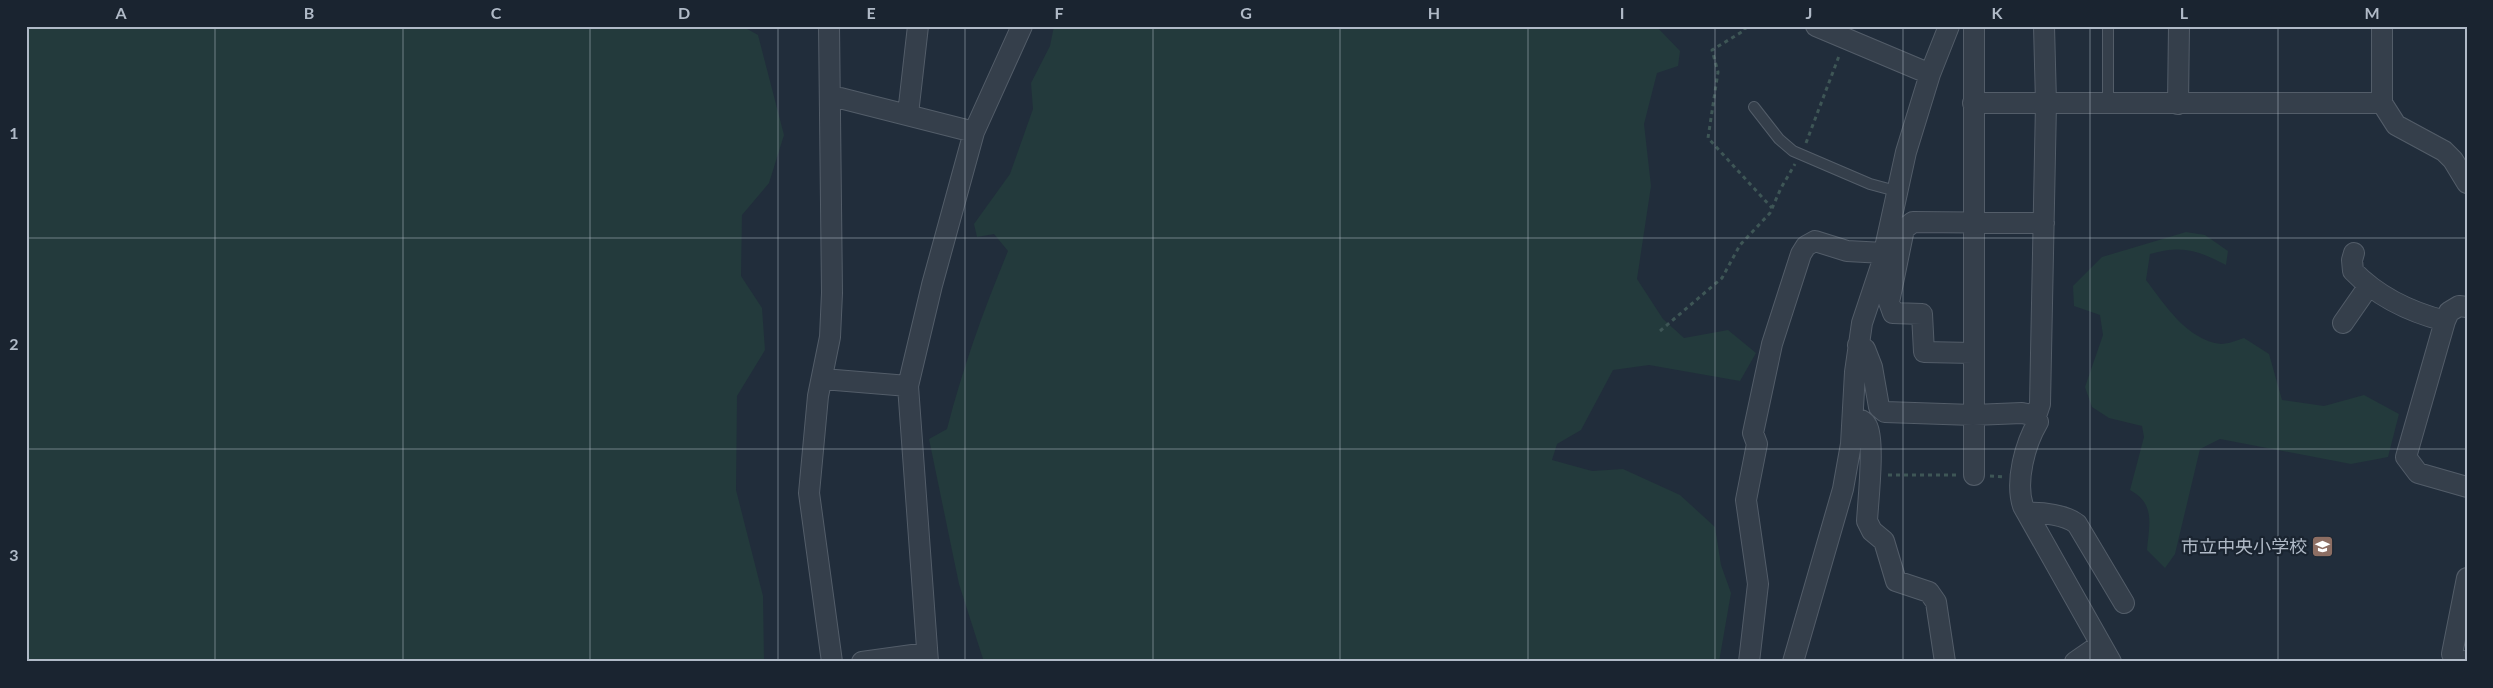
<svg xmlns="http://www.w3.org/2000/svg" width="2493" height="688" font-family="Lato,'Noto Sans JP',sans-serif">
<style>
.green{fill:#233a3c}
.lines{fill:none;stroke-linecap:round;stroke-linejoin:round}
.service-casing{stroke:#535d69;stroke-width:12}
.minor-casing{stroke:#535d69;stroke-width:22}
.path{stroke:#3e5656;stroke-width:3;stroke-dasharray:4 4;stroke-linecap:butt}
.service{stroke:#353f4b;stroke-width:10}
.minor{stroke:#353f4b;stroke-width:20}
.grid{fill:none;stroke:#b0bac7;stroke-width:1;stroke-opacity:0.55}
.labels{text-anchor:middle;stroke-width:4.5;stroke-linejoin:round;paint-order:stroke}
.poi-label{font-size:18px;fill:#b0bac7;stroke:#1a2430;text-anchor:end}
.neatline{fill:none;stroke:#b0bac7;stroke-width:2}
.grid-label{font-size:16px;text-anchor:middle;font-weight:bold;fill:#b0bac7}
</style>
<rect width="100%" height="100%" fill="#212d3b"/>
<!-- green -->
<path class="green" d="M26,26H742L758,35L784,135L769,183L742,215L741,276L762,308L765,350L737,396L736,490L763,596L764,662H26Z
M1054,26H1656L1680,51L1678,66L1657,73L1644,124L1651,186L1637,279L1663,319L1684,338L1728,330L1756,353L1740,381L1649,365L1613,370L1581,430L1557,444L1552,460L1592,471L1623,469L1680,495L1715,527L1721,565L1731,593L1719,662H984L959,584L929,439L947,429C963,367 984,309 1008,251L994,234L977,237L974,224L1010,174L1033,109L1031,83L1050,46Z
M2186,232L2205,235L2228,251L2226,265C2197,250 2183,245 2150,254L2146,280C2165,305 2187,340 2221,344C2228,344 2238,340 2244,338L2269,354L2282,400L2324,406L2364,395L2399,414L2388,457L2351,464L2220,439L2200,449L2175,554L2165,568L2147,550C2149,525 2156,504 2130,490L2144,437L2142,426L2109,418L2092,407L2085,387L2103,335L2100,315L2074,306L2073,286L2102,257Z"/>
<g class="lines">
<defs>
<path id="service" d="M2108,104V26
M1754,107L1779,139L1793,151L1870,184L1896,191
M2451,656H2467"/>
<path id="minor" d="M829,26L832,293L830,337L818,396L809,493L832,662
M1816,26L1930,74
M1974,26V475
M2382,26V103L2396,125L2444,151L2453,160L2467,183
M830,98H840L974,132
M1973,103H2382
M2178,104L2179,26
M908,114L918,26
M2354,253L2352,260L2353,271C2378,297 2410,312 2445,321
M2467,307L2459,306L2449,312L2445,321L2406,457L2418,473L2467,487
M2343,323L2368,287
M1858,345L1865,349L1872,367L1879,407L1885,412L1973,415L2022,413L2036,416L2040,404L2046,103L2044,26
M1973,353L1924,352L1922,314L1893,313L1889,302L1904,229L1913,222L2044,223
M823,379L908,386
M2036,416L2038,422C2025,444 2015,481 2023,506L2111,662
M1854,418C1859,419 1864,420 1867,426C1875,441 1868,502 1867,521L1872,531L1884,541L1896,581L1929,592L1936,602L1945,662
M2027,513C2042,512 2066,515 2077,524L2124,603
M2452,654L2467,578
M862,662L927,653
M928,662L908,386L932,285L974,132L1022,26
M1749,662L1758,584L1746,500L1757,444L1753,433L1772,344L1801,254L1806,246L1815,241L1847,251L1884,253
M1793,662L1843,489L1851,444L1855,372L1862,323L1881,266L1906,152L1930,74L1949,26
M2075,662L2101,644"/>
</defs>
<!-- service casing -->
<use href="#service" class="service-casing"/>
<!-- minor casing -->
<use href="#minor" class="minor-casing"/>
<!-- path -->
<path class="path" d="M1745,26V30L1712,50L1718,72L1708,138L1772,208
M1806,143L1839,56
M1660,331L1722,278L1740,245L1770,213L1781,188L1795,164
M1888,475H1956
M1990,476L2004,477"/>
<!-- service -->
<use href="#service" class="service"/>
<!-- minor -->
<use href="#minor" class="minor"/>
</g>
<!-- grid -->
<path class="grid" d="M215,26V662M403,26V662M590,26V662M778,26V662M965,26V662M1153,26V662M1340,26V662M1528,26V662M1715,26V662M1903,26V662M2090,26V662M2278,26V662M26,238H2467M26,449H2467"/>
<!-- icons -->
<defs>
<symbol id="school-square" viewBox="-11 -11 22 22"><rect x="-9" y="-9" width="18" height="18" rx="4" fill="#8d6e63" stroke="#1a2430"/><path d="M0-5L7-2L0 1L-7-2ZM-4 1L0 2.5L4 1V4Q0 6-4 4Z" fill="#fff"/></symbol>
</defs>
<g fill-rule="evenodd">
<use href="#school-square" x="2310" y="534" width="25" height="25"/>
</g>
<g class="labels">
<!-- poi labels -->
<g class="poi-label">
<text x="2307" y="553">市立中央小学校</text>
</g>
</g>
<!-- border -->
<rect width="2493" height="688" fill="none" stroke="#1a2430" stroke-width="55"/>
<rect x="28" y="28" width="2438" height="632" class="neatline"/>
<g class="grid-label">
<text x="121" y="19">A</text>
<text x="309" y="19">B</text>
<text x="496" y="19">C</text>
<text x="684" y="19">D</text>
<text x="871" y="19">E</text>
<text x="1059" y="19">F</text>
<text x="1246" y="19">G</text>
<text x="1434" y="19">H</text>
<text x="1622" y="19">I</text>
<text x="1809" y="19">J</text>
<text x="1997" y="19">K</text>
<text x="2184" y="19">L</text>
<text x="2372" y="19">M</text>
<text x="14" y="139">1</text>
<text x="14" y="350">2</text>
<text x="14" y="561">3</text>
</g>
</svg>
